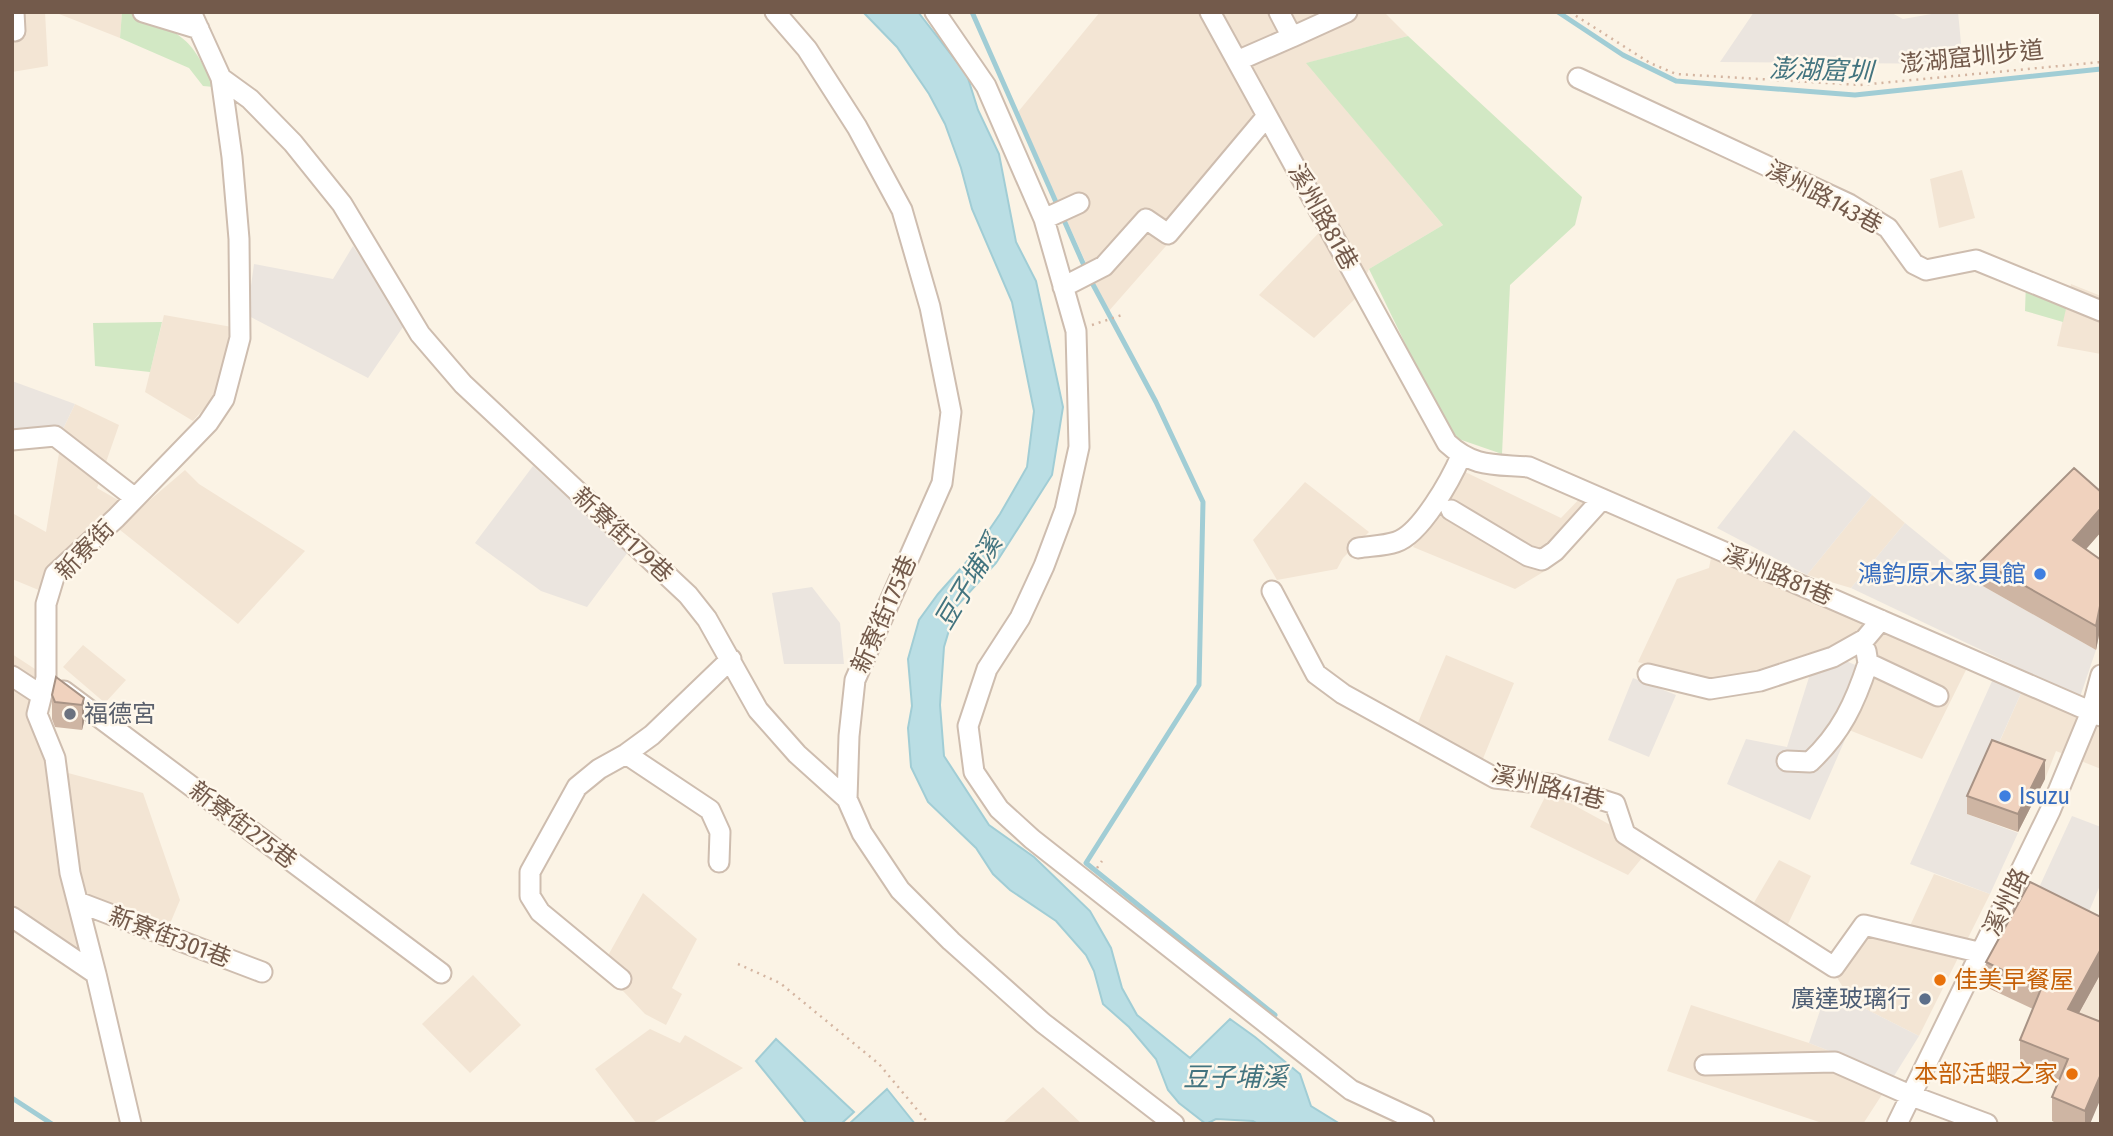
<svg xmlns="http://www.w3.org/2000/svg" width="2113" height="1136" font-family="'Fira Sans Condensed','Noto Sans TC',sans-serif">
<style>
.residential{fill:#f3e5d4}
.industrial{fill:#ebe5df}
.green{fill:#d2e8c4}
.water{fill:#badee4;stroke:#a1cdd5;stroke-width:2}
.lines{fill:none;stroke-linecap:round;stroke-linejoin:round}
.stream{stroke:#a1cdd5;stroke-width:5}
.minor-casing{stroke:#cebdaf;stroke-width:23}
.path{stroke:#d4b5a1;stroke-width:2.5;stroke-dasharray:2 5;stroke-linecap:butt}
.minor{stroke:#fff;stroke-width:19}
.wall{fill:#ceb5a3}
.shaded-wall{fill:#a89385}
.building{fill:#f0d2be;stroke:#a89385;stroke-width:2}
.shop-dot{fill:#3f7fe0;stroke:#fef7eb;stroke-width:2.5}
.worship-dot{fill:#6b7280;stroke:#fef7eb;stroke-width:2.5}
.food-dot{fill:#e8710a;stroke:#fef7eb;stroke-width:2.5}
.service-dot{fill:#5c6f8a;stroke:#fef7eb;stroke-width:2.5}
.labels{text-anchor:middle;stroke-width:5;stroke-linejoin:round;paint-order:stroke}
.street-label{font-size:24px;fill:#735a4b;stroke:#fef7eb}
.shop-label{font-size:24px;fill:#366cbe;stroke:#fef7eb;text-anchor:end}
.worship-label{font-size:24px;fill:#5b616d;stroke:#fef7eb;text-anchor:start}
.food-label{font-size:24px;fill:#c56008;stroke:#fef7eb;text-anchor:start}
.service-label{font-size:24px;fill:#4e5e75;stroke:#fef7eb;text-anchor:end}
.water-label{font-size:26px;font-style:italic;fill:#43747f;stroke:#fef7eb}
</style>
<rect width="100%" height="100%" fill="#fbf3e5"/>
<!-- residential -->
<path class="residential" d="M12,12H45L48,66L12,72Z
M54,12H122L120,38Z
M1100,12H1384L1408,36L1307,63L1443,225L1369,269L1356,298L1314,338L1259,295L1336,215L1281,121L1267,131L1108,312L1018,112Z
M1962,170L1975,218L1939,228L1930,179Z
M2071,284L2101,296V354L2057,346Z
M164,315L232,327L216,395L193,421L145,392Z
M75,404L119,425L97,488L137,511L185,470L199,484L305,551L238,624L105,518L41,591L12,579V519L14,514L46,532L63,429Z
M1461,470L1561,518L1586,492L1612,505L1550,568L1515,589L1413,547Z
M1305,482L1369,532L1343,558L1337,569L1277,580L1253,540Z
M1872,495L1905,523L1851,588L1807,575Z
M1712,553L1968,666L1922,759L1849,730L1880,659L1842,643L1721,681L1698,682L1638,662L1677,579L1709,568Z
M83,645L126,680L105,703L63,667Z
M12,654L38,671L31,699L68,773L143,793L180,900L169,926L64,894L81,953L12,916Z
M1446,655L1514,683L1482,761L1415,730Z
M2022,691L2101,720V769L2056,751L2045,779L1992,759Z
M1548,791L1651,847L1628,875L1530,827Z
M1779,860L1811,876L1787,926L1752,906Z
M1934,874L1990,894L1919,1036L1852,1002L1836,976L1868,935L1902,943Z
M643,893L697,939L672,988L682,994L666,1025L645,1014L601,968Z
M2101,973V1038L2071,1028Z
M473,975L521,1025L470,1073L422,1024Z
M1691,1005L1809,1043L1894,1076L1863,1124H1825L1667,1071Z
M650,1029L680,1043L685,1035L743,1068L651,1124H637L595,1069Z
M1043,1087L1082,1124L1003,1123Z"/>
<!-- industrial -->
<path class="industrial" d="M1754,12H1890L1903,19L1943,12H1958L1963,64L1720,62Z
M353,246L405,324L368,378L247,315L254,264L333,279Z
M12,381L75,404L63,429L12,430Z
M1794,430L1872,495L1807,575L1717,528Z
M533,466L628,552L587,607L541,591L475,543Z
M1905,523L1981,585L2096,650L2080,697L1851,588Z
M812,587L840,623L844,664H784L772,593Z
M1839,658L1874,673L1810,820L1727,784L1746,739L1787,747L1811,671Z
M1633,678L1676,695L1649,757L1608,740Z
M1993,679L2022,691L1967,814L2018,833L1990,894L1910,864Z
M2072,816L2101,827V883L2082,928L2030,907Z
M1825,996L1852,1002L1919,1036L1894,1076L1809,1043Z"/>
<!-- green -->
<path class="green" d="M122,12H130C181,34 190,34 214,87L203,86L189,68L120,38Z
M1408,36L1582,197L1575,225L1510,285L1502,454L1450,436L1369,269L1443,225L1306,63Z
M2026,282L2068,300L2063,322L2025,311Z
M162,322L150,372L95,366L93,323Z"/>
<!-- water -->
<path class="water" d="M863,12H918L967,75L978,110L999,154L1016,242L1036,281L1063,407L1052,475L996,563L956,607L944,647L940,705L944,756L989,825L1034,857L1090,911L1111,948L1122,988L1137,1015L1190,1058L1230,1019L1255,1037L1300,1074L1311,1106L1340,1124H1258L1253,1121L1216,1119L1206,1124L1179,1103L1168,1090L1156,1059L1129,1027L1103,1004L1094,971L1086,955L1056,921L1010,890L993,874L976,848L928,802L911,767L908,728L912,706L908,659L919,620L938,594L970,558L1000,514L1027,467L1034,411L1012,302L972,209L961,168L945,124L929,94L897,47Z
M776,1039L854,1112L841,1124H807L756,1061Z
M887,1089L915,1124H849Z"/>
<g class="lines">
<!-- stream -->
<path class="stream" d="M972,12L1086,270
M1558,12L1623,55L1676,81L1855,95L2101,69
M1090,279L1156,402L1203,502L1199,685L1086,863L1275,1015
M12,1098L52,1124"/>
<defs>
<path id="minor" d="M14,12L15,31
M143,12L199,29
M775,12L807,49L857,127L902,210L930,307L951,412L942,483L855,680L849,736L847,799L862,833L900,890L951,941L1043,1023L1174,1124
M935,12L986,86L1044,219L1076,331L1079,447L1065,510L1044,566L1020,618L987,669L968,726L974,772L999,809L1032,839L1351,1090L1424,1124
M1210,12L1447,443C1474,468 1494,464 1529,467L2101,716
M1292,37L1347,12
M1237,61L1292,37L1279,12
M221,78L250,99L293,143L342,204L420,334L463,384L688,595L707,619L758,710L797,754L847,799
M1578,78L1849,204L1888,228L1914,264L1926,270L1976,260L2101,311
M1044,219L1079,203
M1063,287L1104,266L1146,219L1168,234L1267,116
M12,440L55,436L135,498
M1451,510L1528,556L1542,560L1555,551L1602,499
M1358,548C1370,546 1384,546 1396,542C1421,534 1451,479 1461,456
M1272,591L1316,674L1343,694L1495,778L1555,785L1615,804L1625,834L1834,967L1864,925L1982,953
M1866,651L1868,663L1938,696
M1648,674L1710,689L1760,681L1833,657L1865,639L1881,620
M12,676L41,695
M64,691L441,973
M626,754L710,810L720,832L719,862
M1787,761L1810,762C1841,733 1855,703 1868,663
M78,902L262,972
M12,917L96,974
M621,979L540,912L530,896V872L577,787L599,769L626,754L652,735L731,659
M1705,1065L1835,1062L1912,1096L1987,1124
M131,1124L96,974L70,873L55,758L37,714L46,678V604L55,574L116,518L208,423L224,399L240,338L239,239L232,157L221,78L191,12
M1897,1124L2050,811L2091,712L2101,675"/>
</defs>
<!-- minor casing -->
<use href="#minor" class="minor-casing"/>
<!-- path -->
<path class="path" d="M1570,12L1650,63L1676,74L1860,85L2101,62
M1092,325L1122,315
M1097,868L1102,861
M738,964L780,983L879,1064L929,1124"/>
<!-- minor -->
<use href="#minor" class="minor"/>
</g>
<!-- wall -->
<path class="wall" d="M2101,492V532L2086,549L2101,560V625L2096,650L1981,585V561Z
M52,695L84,698V722L82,730L55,727L52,719Z
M2045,779L2018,832L1967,814V796Z
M2101,917V973L2079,1013L2090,1124H2058L2052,1121V1097L2059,1080L2020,1064V1040L2033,1009L1986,987V962Z"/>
<!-- shaded-wall -->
<path class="shaded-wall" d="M2101,508V532L2073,564V540Z
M2101,601V625L2096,650V626Z
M84,698V722L82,730V705Z
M2045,760V779L2018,832V814Z
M2101,949V973L2068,1033V1009Z
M2101,1074V1098L2090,1124H2085V1111Z"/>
<!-- building -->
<path class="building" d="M2074,468L2101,492V508L2073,540L2101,560V601L2096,626L1981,561Z
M56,677L84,698L82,705L55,702L52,695Z
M1992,740L2045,760L2018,814L1967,796Z
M2030,882L2101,917V949L2068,1009L2101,1022V1074L2085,1111L2052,1097L2068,1059L2020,1040L2041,989L1986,962Z"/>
<!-- markers -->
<g class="shop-dot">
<circle cx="2040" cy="574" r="7"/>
<circle cx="2005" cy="796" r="7"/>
</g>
<circle class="worship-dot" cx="70" cy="714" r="7"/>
<g class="food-dot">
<circle cx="1940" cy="980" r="7"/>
<circle cx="2072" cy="1074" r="7"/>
</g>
<circle class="service-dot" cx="1925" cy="999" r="7"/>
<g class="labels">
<!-- street labels -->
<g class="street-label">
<text transform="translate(1972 57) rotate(-6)" y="8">澎湖窟圳步道</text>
<text transform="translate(1824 197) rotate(28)" y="8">溪州路143巷</text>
<text transform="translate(1323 217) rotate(61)" y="8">溪州路81巷</text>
<text transform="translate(623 535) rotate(43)" y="8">新寮街179巷</text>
<text transform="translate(85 550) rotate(-46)" y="8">新寮街</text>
<text transform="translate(1778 575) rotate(23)" y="8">溪州路81巷</text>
<text transform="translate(884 614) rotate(-66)" y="8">新寮街175巷</text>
<text transform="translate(1548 787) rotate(14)" y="8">溪州路41巷</text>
<text transform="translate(243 825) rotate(37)" y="8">新寮街275巷</text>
<text transform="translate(2006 902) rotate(-64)" y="8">溪州路</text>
<text transform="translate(170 937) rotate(21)" y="8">新寮街301巷</text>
</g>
<!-- shop labels -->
<g class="shop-label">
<text x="2026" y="582">鴻鈞原木家具館</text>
<text x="2019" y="804" text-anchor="start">Isuzu</text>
</g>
<!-- worship labels -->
<g class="worship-label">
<text x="84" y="722">福德宮</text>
</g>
<!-- food labels -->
<g class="food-label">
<text x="1954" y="988">佳美早餐屋</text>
<text x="2058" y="1082" text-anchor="end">本部活蝦之家</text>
</g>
<!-- service labels -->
<g class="service-label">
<text x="1911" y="1007">廣達玻璃行</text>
</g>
<!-- water labels -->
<g class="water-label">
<text transform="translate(1821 70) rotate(2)" y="9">澎湖窟圳</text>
<text transform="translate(968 582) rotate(-59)" y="9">豆子埔溪</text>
<text x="1235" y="1086">豆子埔溪</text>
</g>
</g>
<!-- border -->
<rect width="2113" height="1136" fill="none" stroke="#735a4b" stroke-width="28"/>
</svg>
